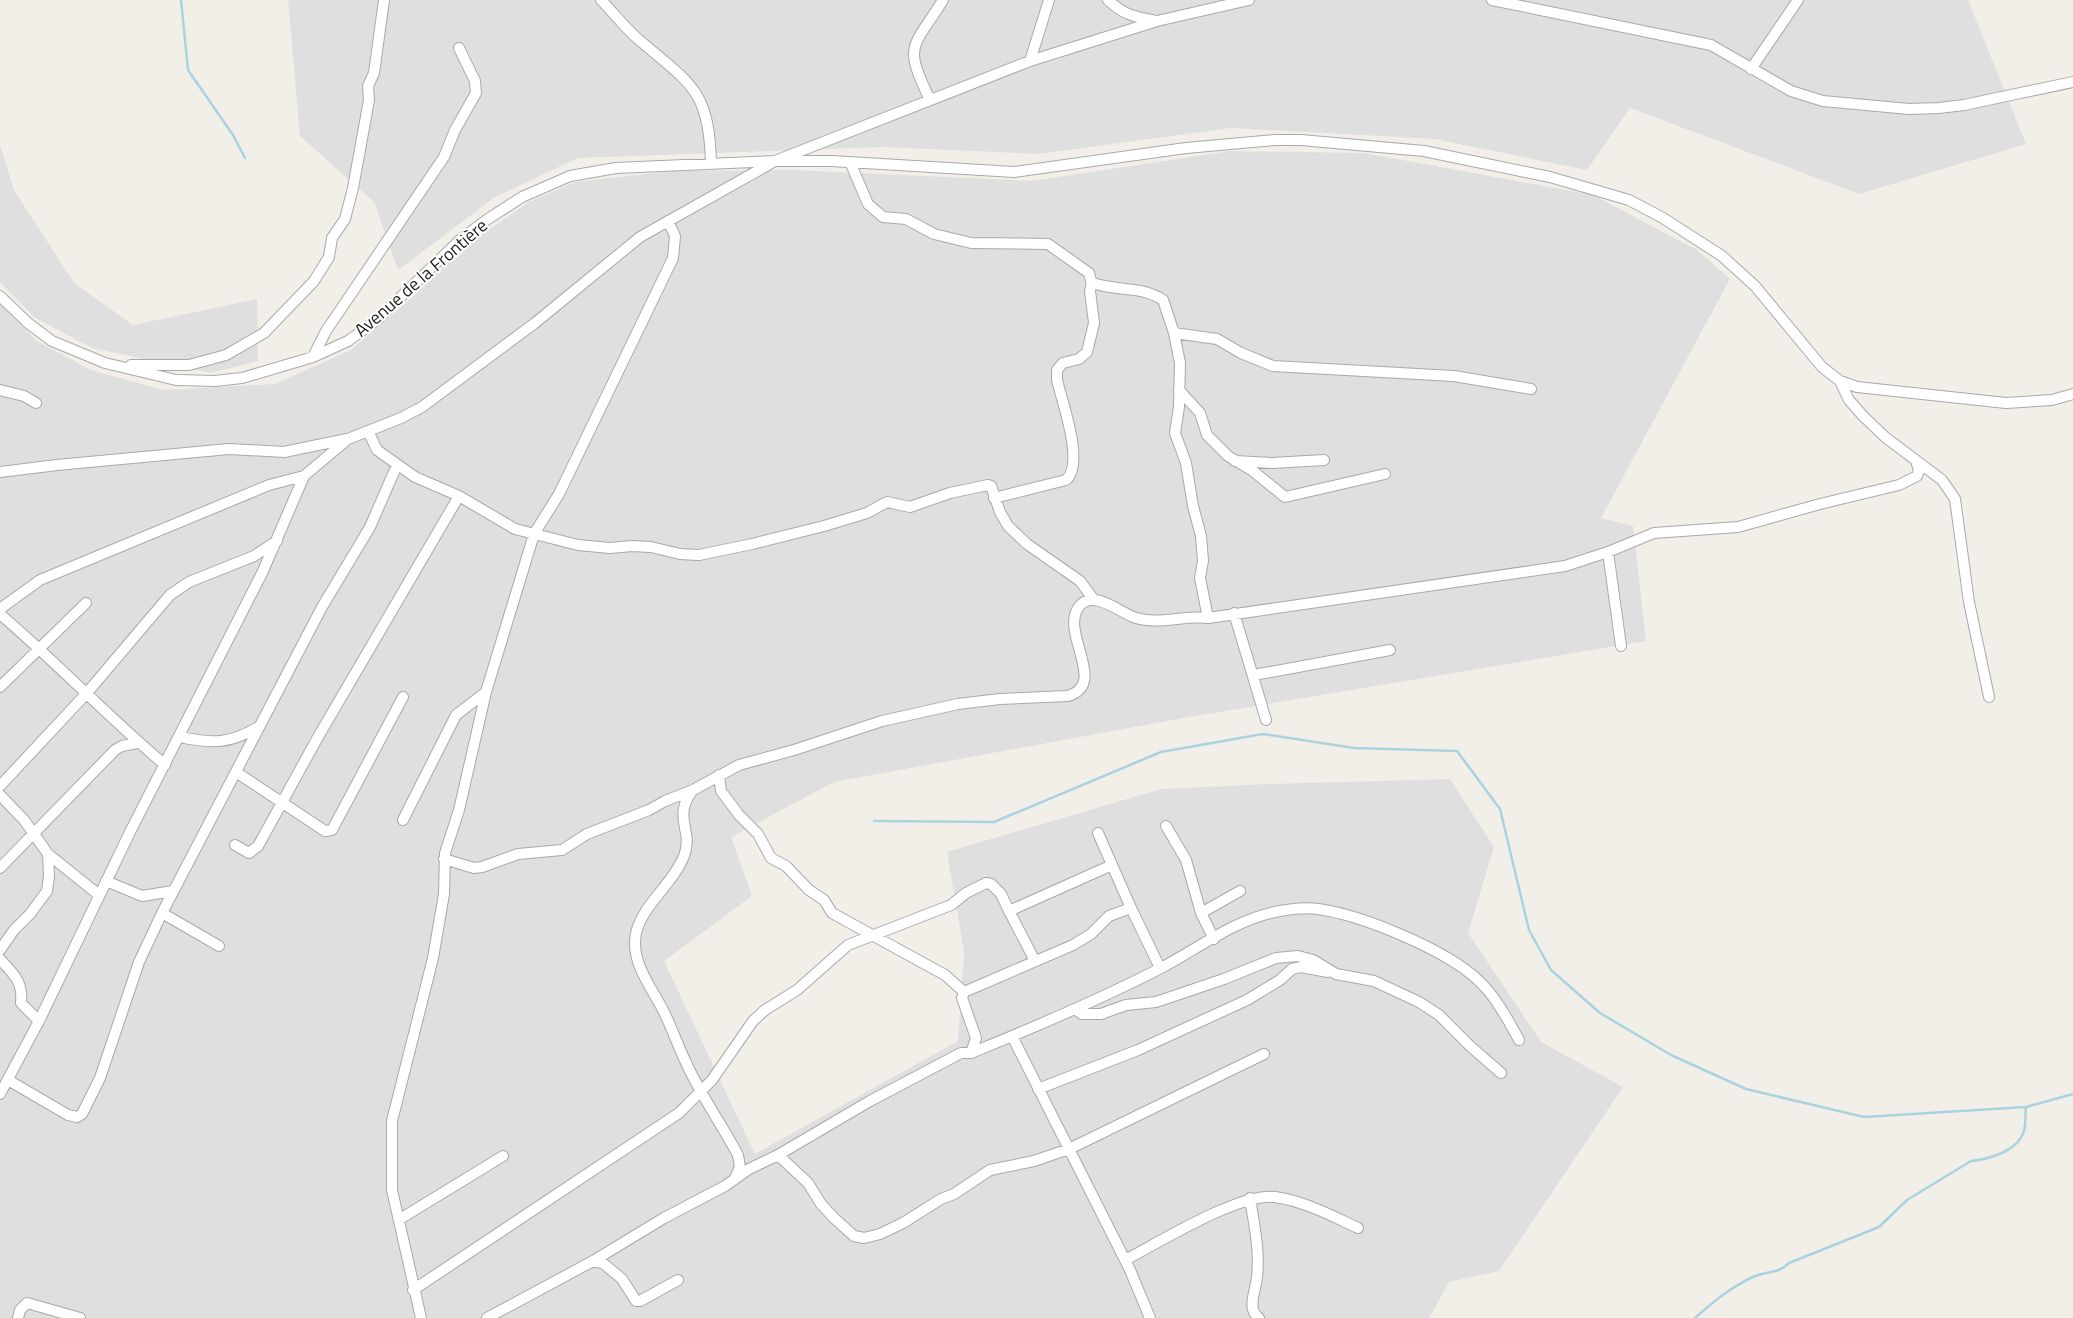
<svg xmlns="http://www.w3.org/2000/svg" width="2073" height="1318" font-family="'Titillium Web',sans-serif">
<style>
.residential{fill:#e0dfdf}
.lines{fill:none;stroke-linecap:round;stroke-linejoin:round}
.stream{stroke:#aad3df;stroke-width:2.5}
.minor-casing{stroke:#a9a9a9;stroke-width:12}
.minor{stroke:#fff;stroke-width:10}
.labels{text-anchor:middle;stroke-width:4;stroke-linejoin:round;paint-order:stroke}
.street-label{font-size:18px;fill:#222;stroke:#fff}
</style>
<rect width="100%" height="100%" fill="#f2efe9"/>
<!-- residential -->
<path class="residential" d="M288,0H1968L2026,144L1859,194L1630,108L1587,170L1435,139L1231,128L1038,154L883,147L578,158L495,197L398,270L374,202L300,136Z
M0,145L14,190L74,283L133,325L257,299L258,361L211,373L92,348L34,317L0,282Z
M1230,151L1364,153L1593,195L1697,250L1730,279L1601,518L1633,526L1646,641L1189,717L834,782L731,837L752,896L664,961L755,1154L958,1041L964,952L947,852L1161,789L1269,784L1450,779L1494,847L1468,933L1541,1042L1623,1087L1499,1271L1449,1282L1429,1318H0V304L37,341L91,370L164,390L275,384L351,350L417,293L462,248L529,202L575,182L672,171L792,170L1032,181Z"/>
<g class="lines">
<!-- stream -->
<path class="stream" d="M181,0L188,70L233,135L245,158
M874,821L994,822L1161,752L1263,734L1354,748L1457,751L1500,809L1529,930L1551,970L1600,1013L1671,1055L1746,1089L1864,1117L2026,1107L2073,1094
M1695,1318C1713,1302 1731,1287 1753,1277C1768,1270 1777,1275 1789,1263L1879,1227L1907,1200L1971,1161C1990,1159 2018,1151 2024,1131C2026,1124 2025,1115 2026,1107"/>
<defs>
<path id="minor" d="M601,0C613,12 624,27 638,39C690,84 709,88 711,163
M1108,0C1125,16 1134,16 1156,21
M1492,0L1711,45L1791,91L1823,101L1909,109L1939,108L1964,105L2073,82
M1030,61L1049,0
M1751,69L1798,0
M930,100C903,43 912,50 943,0
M850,162L868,204L883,217L906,219L934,234L971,243L1048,244L1089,273L1091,281L1093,283C1118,292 1141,285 1163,300L1174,333L1180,363L1179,407L1175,433L1186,463L1193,506L1201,536L1203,561L1200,578L1208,618
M0,296L28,323L52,341L105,363L176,380L215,381L242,378L313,357L348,341L378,319L461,239L488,219L522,197L570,176L616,168L775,161H832L1014,172L1186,148L1275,140H1301L1424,151L1550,177L1629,200L1663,218L1722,256L1755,286L1822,367L1840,381L1857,387L2006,403L2052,400L2073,394
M1174,333L1217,339L1241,353L1273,366L1454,376L1531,389
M313,357L326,331L444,157L455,130L476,93L475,81L459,48
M131,365H189L226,355L264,333L314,281L329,257L332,238L345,219L353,188L369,100L368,86L374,73L384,0
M1840,381L1849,400L1863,416L1885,437L1942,480L1955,499L1969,602L1989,697
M0,390L24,396L36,403
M1179,390L1200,413L1207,435L1228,456L1253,471L1285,497L1385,474
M368,431L377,450L415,477L459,496L515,529L578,545L610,548L632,546L651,547L680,554L699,555L752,544L824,526L867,513L887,502L910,507L950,493L988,485L991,486L1000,512L1008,526L1027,544L1080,581L1094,600
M1235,461L1272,463L1324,460
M0,472L57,465L229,449L284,452L347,439
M994,498L1066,480C1085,464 1062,402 1057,380V370L1063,363L1079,359L1087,352L1094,323L1090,291L1092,282
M1608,552L1621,646
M0,609L40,580L269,485L304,476L348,439L401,418L422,407L535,323L640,237L775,161L1030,61L1157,21L1249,0
M1234,613L1266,720
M0,614C57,663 108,717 165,765
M1254,675L1390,650
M0,687L86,603
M180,737C213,744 230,744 260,726
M236,772L325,831L332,830L403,697
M719,775L721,791L739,815L758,834L771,858L786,866L809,890L824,900L832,913L945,975L964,992
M0,786L86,694L170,595L189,582L254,556L277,541
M692,791C672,819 694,830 684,856C673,884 643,904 636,933C630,961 651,987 663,1010C673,1030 680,1052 691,1073C705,1101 723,1127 738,1155L740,1167L735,1178
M0,795L24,820L48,854L99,895
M403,820L456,715L486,692
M1166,826L1186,860L1201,913L1214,939
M1098,833L1131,908L1160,968
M235,845L249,853L258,846L318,737L459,496
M444,859L474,868L482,867L518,854L562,850L587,834L649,810L665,801L693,790L739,765L794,750L882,721L958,704L1000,699L1068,696C1108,684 1061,634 1078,608C1092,587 1120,613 1136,618C1160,625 1184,615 1208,618L1565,566L1608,552L1654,533L1738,527L1820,504L1899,485L1917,476L1919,470L1916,461
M0,868L115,750L122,746L137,743
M106,881L142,896L173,891
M1009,911L1035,961
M162,913L219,946
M1201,913L1240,891
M0,950L14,930L30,914L47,891L49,876L48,854
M0,959C14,975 23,981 21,1003L39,1021
M1076,1010L1082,1014H1101L1126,1005L1156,1002L1224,979L1276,958L1298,956L1313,960L1336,974L1374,981L1419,1002L1439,1015L1470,1046L1501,1073
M1012,1036L1130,1270L1150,1318
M971,1053L976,1038L962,998L964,992L1073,945L1091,934L1109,916L1131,908
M8,1080L68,1115L77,1117L82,1114L100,1078L139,962L162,913L322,607L370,527L397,465
M1038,1089L1138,1050L1247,1000L1280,980L1292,969L1301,967L1328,972
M0,1094L39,1021L130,832L263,571L304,476
M778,1155L808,1183L821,1204L834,1218L854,1236L864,1238L880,1234L903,1223L941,1199L954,1194L990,1170L1034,1161L1069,1149L1264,1054
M1250,1198C1254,1224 1260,1251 1257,1277C1256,1290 1246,1309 1259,1318
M400,1219L503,1156
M1125,1260C1158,1243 1240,1192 1275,1197C1304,1201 1332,1216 1358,1228
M593,1261L604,1264L622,1279L636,1301H640L678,1280
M413,1290L679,1113L712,1080L753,1021L765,1010L797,990L848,945L951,905L966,893L986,883L991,884L1001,894L1009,911L1112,865
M18,1318L20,1310L27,1303L80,1318
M421,1318L392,1190V1121L433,958L444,894L445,853L459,810L486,692L534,534L559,494L673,258L675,236L668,221
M487,1318L593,1261L664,1218L725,1186L749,1169L778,1155L870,1101L961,1053H971C1035,1027 1099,1000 1161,968C1199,948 1237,918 1280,911C1293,909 1305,907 1318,909C1362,915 1447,950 1479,981C1496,997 1508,1020 1519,1040"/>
</defs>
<!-- minor casing -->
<use href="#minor" class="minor-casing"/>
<!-- minor -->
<use href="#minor" class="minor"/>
</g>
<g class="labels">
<!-- street labels -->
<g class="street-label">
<text transform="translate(421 278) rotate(-41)" y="6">Avenue de la Frontière</text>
</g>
</g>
</svg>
